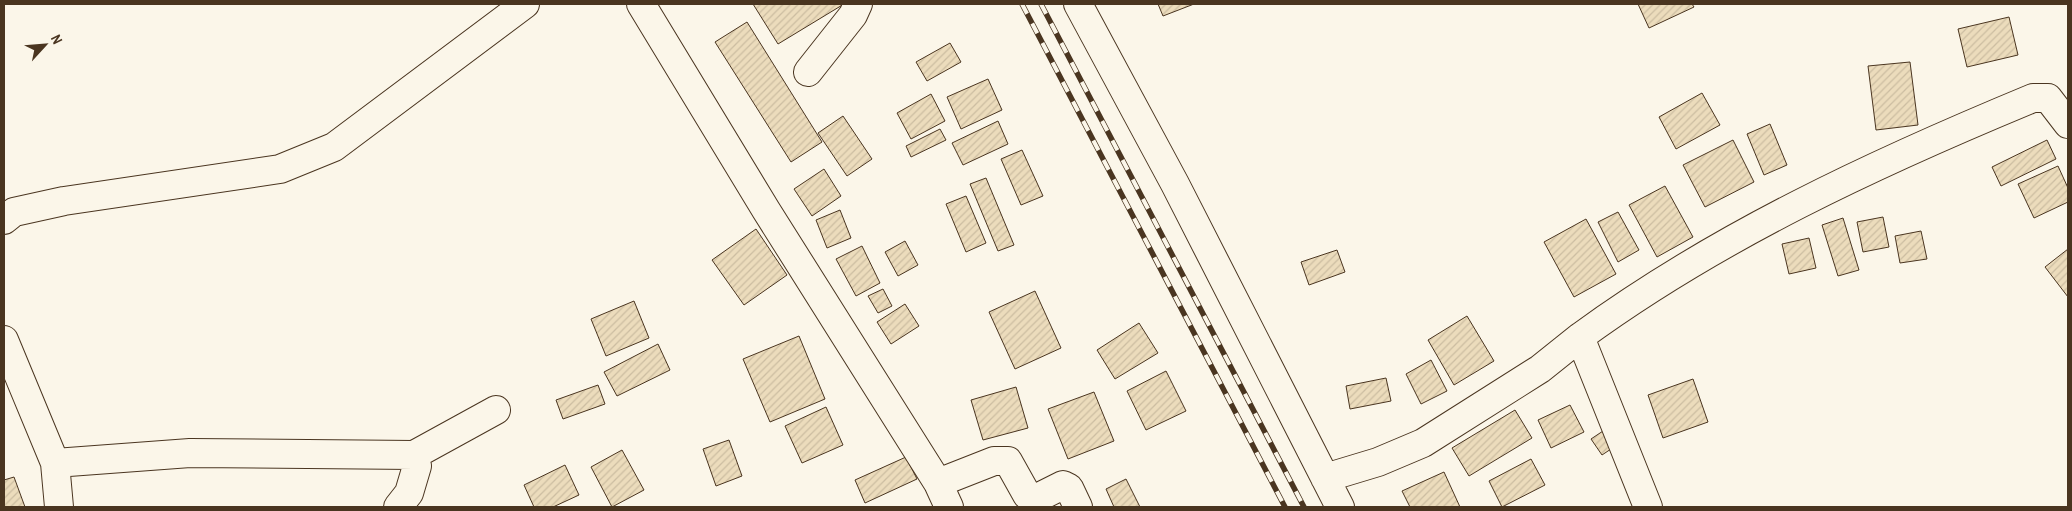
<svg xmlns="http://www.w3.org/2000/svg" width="2072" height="511" font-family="'Archivo Narrow',sans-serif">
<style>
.building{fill:url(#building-hatch);stroke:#4a3520}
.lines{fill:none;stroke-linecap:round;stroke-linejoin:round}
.street-casing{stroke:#4a3520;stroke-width:30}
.street{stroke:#fbf6e9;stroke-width:28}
.rail-casing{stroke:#4a3520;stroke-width:5.5}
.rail{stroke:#fbf6e9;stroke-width:4;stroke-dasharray:11;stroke-linecap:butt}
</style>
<defs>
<pattern id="building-hatch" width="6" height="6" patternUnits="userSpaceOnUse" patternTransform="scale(1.25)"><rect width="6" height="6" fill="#ecdcbc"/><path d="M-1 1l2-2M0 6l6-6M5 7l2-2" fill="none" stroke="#ccbda1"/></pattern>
</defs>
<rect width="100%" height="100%" fill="#fbf6e9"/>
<!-- building -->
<path class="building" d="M753,4H844L778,44Z
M1158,4H1194L1163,16Z
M1638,4H1692L1694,7L1649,28Z
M2009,17L2018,55L1967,67L1958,29Z
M747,22L822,142L791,162L715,42Z
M950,43L961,62L927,81L916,62Z
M1910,62L1918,125L1876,130L1868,66Z
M988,79L1002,110L961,129L947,97Z
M1702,93L1720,125L1676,149L1659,117Z
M931,94L945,121L911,139L897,113Z
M843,116L872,159L847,176L818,133Z
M998,121L1008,144L963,165L952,143Z
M1770,124L1787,165L1764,175L1747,134Z
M940,129L946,140L911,157L906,146Z
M1733,140L1754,182L1705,207L1683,165Z
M2047,140L2056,159L2001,186L1992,167Z
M1022,150L1043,196L1021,205L1001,159Z
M2058,166L2068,188V202L2034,218L2018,184Z
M824,169L841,196L812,216L794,189Z
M986,178L1014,245L998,251L970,184Z
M1665,186L1693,237L1657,257L1629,205Z
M966,196L986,243L966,252L946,204Z
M840,210L851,238L827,248L816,220Z
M1618,212L1639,250L1618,262L1598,222Z
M1883,217L1889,247L1863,252L1857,222Z
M1843,218L1859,270L1838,276L1822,225Z
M1586,219L1616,274L1574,297L1544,242Z
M756,229L787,275L744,305L712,260Z
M1921,231L1927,259L1900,263L1895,236Z
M1809,238L1816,268L1789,274L1782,244Z
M905,241L918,265L898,276L885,252Z
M862,246L880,283L856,296L836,259Z
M2068,249V297L2045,267Z
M1337,250L1345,272L1309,285L1301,262Z
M883,289L892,306L878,313L868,296Z
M1035,291L1061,348L1015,369L989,312Z
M634,301L649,338L606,356L591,319Z
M905,304L919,326L891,344L877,322Z
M1467,316L1494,361L1454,385L1428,340Z
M1139,323L1158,353L1115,379L1097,350Z
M799,336L825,399L770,422L743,359Z
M658,344L670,370L617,396L604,372Z
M1431,360L1447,391L1421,404L1406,374Z
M1166,371L1186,411L1146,430L1127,391Z
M1386,378L1391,401L1350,409L1346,386Z
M1693,379L1708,422L1663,438L1648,395Z
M598,385L605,404L563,419L556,400Z
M1016,387L1028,428L983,440L971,400Z
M1094,392L1114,441L1068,459L1048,409Z
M1570,405L1584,432L1551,448L1538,420Z
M826,407L843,445L802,463L785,426Z
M1515,410L1532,438L1469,476L1452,448Z
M1603,431L1614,447L1602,455L1591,439Z
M729,440L742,476L716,486L703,449Z
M622,450L644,490L612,507L591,467Z
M906,457L917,479L865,503L855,480Z
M1531,459L1545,485L1502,507L1489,481Z
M565,465L579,495L553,507H534L524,485Z
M1444,472L1460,507H1410L1402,491Z
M14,477L25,507H4V480Z
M1126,479L1140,507H1114L1106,489Z"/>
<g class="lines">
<defs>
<path id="street" d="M641,4L766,210L938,483L949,507
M1078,4L1175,184L1340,507
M808,72L853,15L858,4
M4,220L14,212L64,201L280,169L334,147L525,4
M4,340L55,463L59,507
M55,463L190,453L414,455L496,410
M1325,478L1378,462L1423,443L1540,369L1580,337
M938,483L994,461H1008L1027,495L1037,498L1063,485L1069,488L1078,507
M398,507L409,493L417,466L414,455
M1648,507L1580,337C1718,236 1876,163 2033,98H2048L2068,124"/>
</defs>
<!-- street casing -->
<use href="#street" class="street-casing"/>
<!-- street -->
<use href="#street" class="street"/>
<defs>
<path id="rail" d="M1022,4L1285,507
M1041,4L1304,507"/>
</defs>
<!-- rail casing -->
<use href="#rail" class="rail-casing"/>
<!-- rail -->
<use href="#rail" class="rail"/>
</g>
<!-- border -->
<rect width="2072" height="511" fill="none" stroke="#4a3520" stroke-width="10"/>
<!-- north arrow -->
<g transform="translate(45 45) rotate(64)" stroke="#fbf6e9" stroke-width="4" paint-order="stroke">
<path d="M0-4L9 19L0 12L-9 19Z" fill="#4a3520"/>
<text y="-8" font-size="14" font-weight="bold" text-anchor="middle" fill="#4a3520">N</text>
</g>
</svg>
